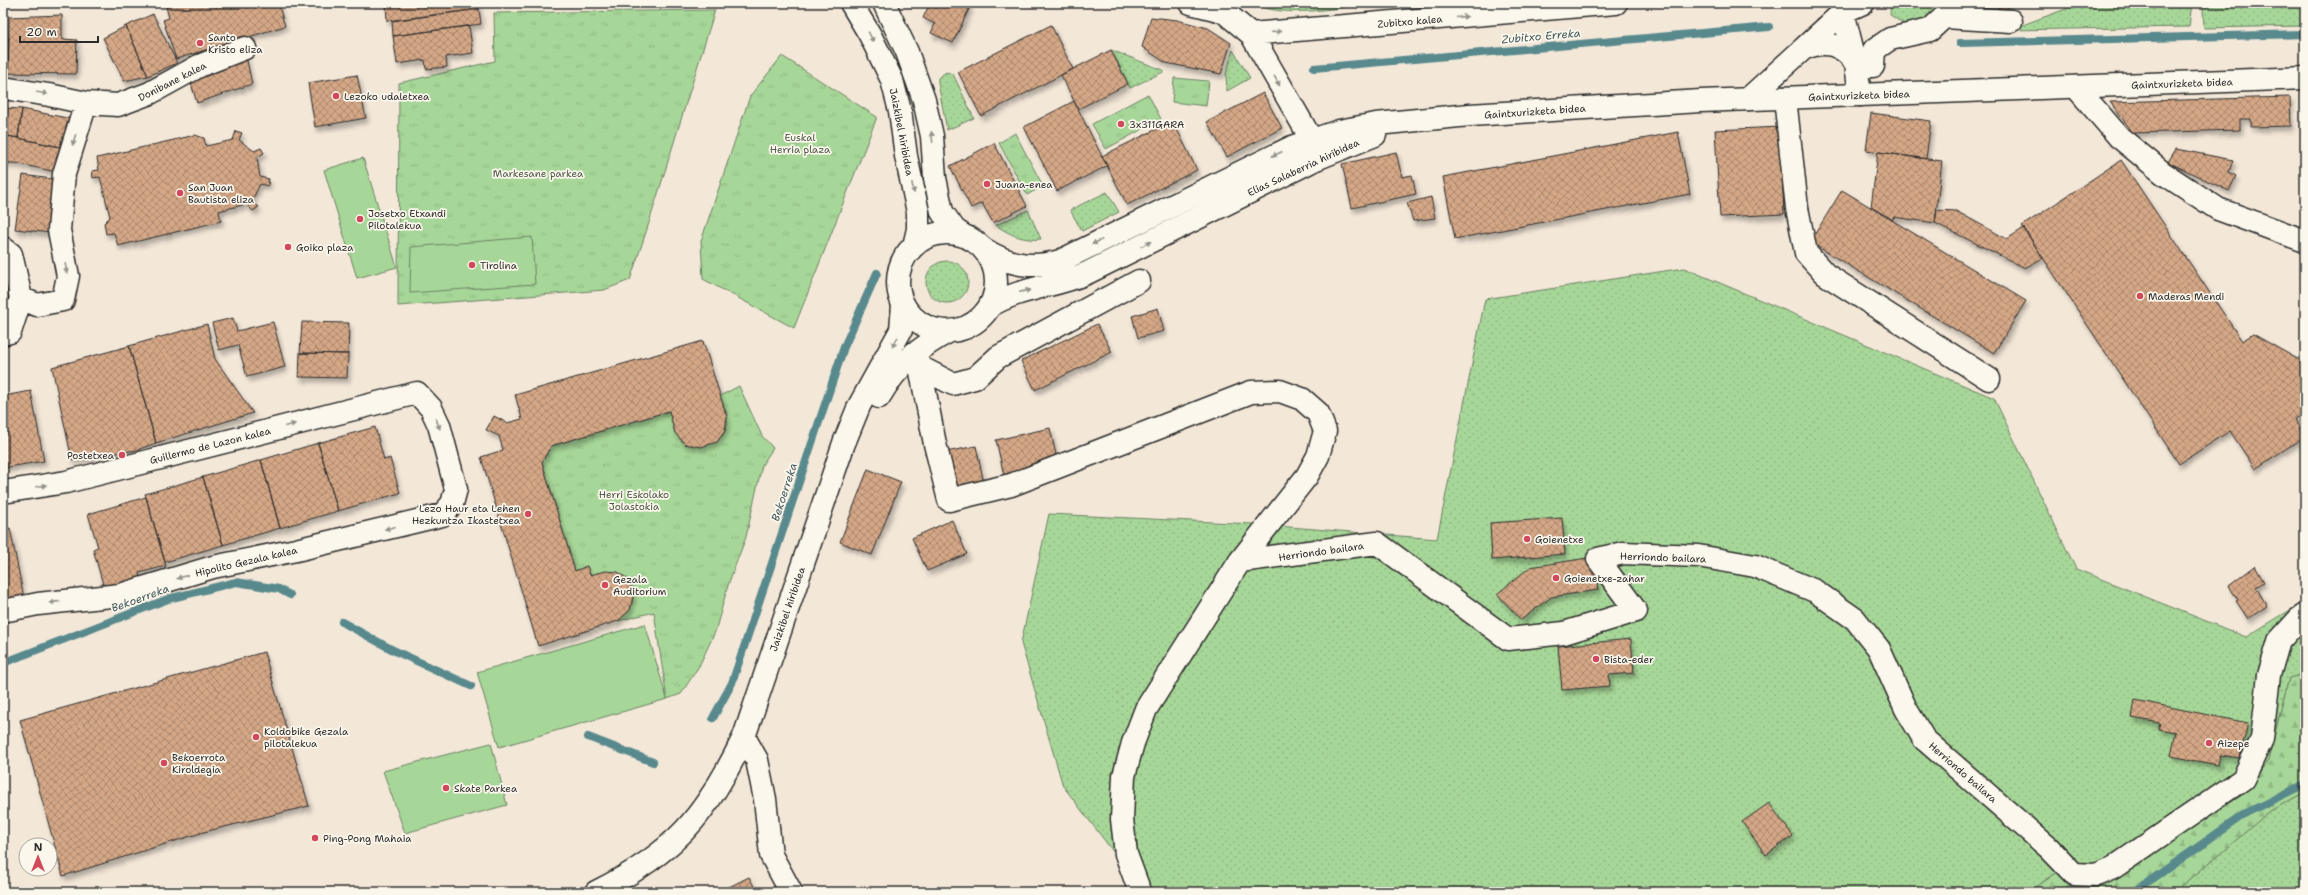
<svg xmlns="http://www.w3.org/2000/svg" width="2308" height="895" font-family="'Shantell Sans',sans-serif">
<style>
.grass{fill:url(#grass-dots);stroke:#698162}
.forest{fill:url(#forest-firs);stroke:#698162}
.park{fill:url(#park-tufts);stroke:#698162}
.pitch{fill:#a7d798;stroke:#698162}
.lines{fill:none;stroke-linecap:round;stroke-linejoin:round}
.stream{stroke:#58898d;stroke-width:8}
.building{fill:url(#building-cross-hatch);stroke:#2b2b2b;filter:url(#shadow)}
.street-casing{stroke:#2b2b2b;stroke-width:25}
.secondary-casing{stroke:#2b2b2b;stroke-width:25}
.street{stroke:#fbf7ec;stroke-width:22}
.secondary{stroke:#fbf7ec;stroke-width:22}
.oneway{fill:#93918c}
.poi-dot{fill:#d1495b;stroke:#fbf7ec;stroke-width:1.5}
.labels{text-anchor:middle;stroke-width:3.5;stroke-linejoin:round;paint-order:stroke}
.street-label{font-size:10px;fill:#2b2b2b;stroke:#fbf7ec}
.poi-label{font-size:10px;fill:#2b2b2b;stroke:#fbf7ec;text-anchor:start}
.park-label{font-size:10px;fill:#4a5646;stroke:#fbf7ec}
.water-label{font-size:11px;font-style:italic;fill:#425a5c;stroke:#fbf7ec}
</style>
<defs>
<pattern id="grass-dots" width="8" height="8" patternUnits="userSpaceOnUse"><rect width="8" height="8" fill="#a7d798"/><path d="M2 2h.1M6 6h.1" fill="none" stroke="#90b983" stroke-width="1.8" stroke-linecap="round"/></pattern>
<pattern id="forest-firs" width="22" height="20" patternUnits="userSpaceOnUse"><rect width="22" height="20" fill="#a7d798"/><path d="M5 1l3.5 6h-7zM16 11l3.5 6h-7z" fill="#90b983"/></pattern>
<pattern id="park-tufts" width="24" height="20" patternUnits="userSpaceOnUse"><rect width="24" height="20" fill="#a7d798"/><path d="M3 7l-1-3M5 7V3M7 7l1-3M15 17l-1-3M17 17v-4M19 17l1-3" fill="none" stroke="#90b983"/></pattern>
<pattern id="building-cross-hatch" width="8" height="8" patternUnits="userSpaceOnUse"><rect width="8" height="8" fill="#d4a786"/><path d="M0 0l8 8M0 8l8-8" fill="none" stroke="#ac886e"/></pattern>
<filter id="shadow"><feDropShadow dx="2.5" dy="4.5" stdDeviation="2" flood-color="#0004"/></filter>
</defs>
<rect width="100%" height="100%" fill="#f3e7d8"/>
<filter id="ink" filterUnits="userSpaceOnUse"><feTurbulence type="fractalNoise" baseFrequency=".025" numOctaves="2"/><feDisplacementMap in="SourceGraphic" scale="8" xChannelSelector="R" yChannelSelector="G"/><feConvolveMatrix kernelMatrix="1 2 1 2 8 2 1 2 1" color-interpolation-filters="sRGB"/></filter>
<g filter="url(#ink)">
<!-- grass -->
<path class="grass" d="M1253,3H1366V5C1335,8 1280,19 1253,3Z
M1891,3H1940L1937,14L1917,26L1904,24L1890,15Z
M2082,3H2192L2189,27L2009,30Z
M2205,3H2305V26L2204,28L2203,10Z
M1111,50L1165,71L1130,88Z
M1233,50L1250,78L1227,91L1226,74Z
M946,72L953,74L974,118L947,130L938,83V78Z
M1107,192L1119,212L1082,231L1070,210Z
M1028,210L1041,239C1025,241 1009,235 996,225Z
M926 282a21 21 0 1 1 42 0a21 21 0 1 1-42 0Z
M1684,268L1994,398L2076,569L2246,637L2305,601V674L2289,678L2268,761L2241,796L2097,887L2057,872L2028,892H1144L1063,786L1021,643L1049,514L1253,524L1437,539L1485,299Z
M2305,792V892H2175L2270,811Z"/>
<!-- forest -->
<path class="forest" d="M2305,674V792L2270,811L2175,892H2028L2057,872L2097,887L2241,796L2268,761L2289,678Z"/>
<!-- park -->
<path class="park" d="M715,10L647,229L630,280L604,290L398,306L399,83L495,61L494,13Z
M782,56L877,117L794,328L703,279L701,241L750,96Z
M1174,78L1209,81L1206,106L1172,102Z
M1148,94L1161,119L1106,149L1092,124Z
M1015,133L1043,186L1027,195L999,143Z
M739,386L762,436L773,448L762,465L746,537L729,582L715,632L699,666L681,694L667,699L654,612L618,621C634,606 635,601 630,581C615,571 607,570 590,575L587,566L575,571L542,462L551,446L669,411L675,433L685,444C705,447 729,444 727,417C726,410 722,403 720,396Z"/>
<!-- pitch -->
<path class="pitch" d="M363,158L397,267L357,278L324,170Z
M532,237L535,284L410,293L411,247Z
M645,624L667,699L499,747L477,672Z
M491,743L507,805L405,833L383,771Z"/>
<g class="lines">
<!-- stream -->
<path class="stream" d="M1960,43L2305,34
M1314,68L1769,27
M342,622L393,650L471,686
M3,663L168,599L236,582L279,589L290,595
M713,718L732,683L844,347L877,273
M588,737L653,762
M2134,892L2246,813L2305,784"/>
</g>
<!-- building -->
<path class="building" d="M165,3H278L285,26L176,59L163,20L169,18Z
M386,3H478L479,9L387,21Z
M930,3H968L967,5L970,7L953,43L931,33L935,24L923,18Z
M1994,3H2013L2003,12Z
M479,9L481,24L393,36L392,21Z
M153,14L177,63L148,76L126,26Z
M62,15V39L77,40L76,74L8,73L9,17Z
M1151,17L1177,20L1208,28L1231,43L1221,74L1166,63L1142,47Z
M1051,25L1073,69L981,116L958,72Z
M126,26L148,76L124,81L103,38Z
M469,26L473,53L446,57L447,67L426,69L425,60L397,64L393,36Z
M3,37H9L8,73H3Z
M1111,50L1128,84L1078,109L1061,75Z
M246,56L252,84L197,103L190,80Z
M357,75L366,118L315,127L308,83Z
M1263,93L1282,128L1227,157L1207,122Z
M2290,97L2291,126L2251,127V119H2240V130L2133,133L2110,102Z
M1074,101L1107,166L1057,191L1024,127Z
M3,108L22,109L18,138L3,135Z
M22,109L77,120L65,148L18,138Z
M1871,113L1931,121L1926,159L1866,150Z
M1173,121L1197,170L1127,205L1102,156Z
M1780,127L1784,214L1720,217L1715,130Z
M236,131L242,133L239,140L254,151L261,148L264,153L257,157L260,177L269,179L268,186L260,184L252,201L259,207L253,211L246,204L219,211L221,221L118,246L114,233L106,234L104,223L110,217L100,177L93,178L92,171L99,170L97,158L195,135L204,138L206,146L233,140Z
M1678,132L1690,194L1455,239L1443,177Z
M3,135L65,148L61,173L15,163H3Z
M994,143L1027,206L993,223L982,203L971,208L950,166Z
M2176,149L2233,160L2229,172L2236,176L2229,191L2168,162Z
M1396,152L1402,177L1412,175L1416,194L1352,208L1342,164Z
M1878,152L1942,161L1935,223L1893,217V220L1871,207Z
M2121,160L2242,341L2253,334L2301,361L2305,413L2295,419L2304,437L2255,469L2230,431L2179,464L2022,226Z
M23,175L59,180L51,233L15,229Z
M1842,190L2026,301L1994,353L1810,242Z
M1431,197L1435,218L1413,221L1407,203Z
M1937,210L1956,211L2007,239L2024,228L2043,258L2025,268L1935,223Z
M1158,308L1164,331L1138,338L1132,316Z
M233,318L237,331L273,322L285,367L247,377L238,345L219,350L212,323Z
M302,322L349,323L348,354L300,353Z
M207,324L215,359L253,413L156,443L129,346Z
M1097,324L1112,352L1035,390L1021,361Z
M703,341L727,417L725,431L717,442L701,447L685,444L675,433L669,411L551,446L542,462L575,571L587,566L590,575L605,571L618,572L630,581L633,597L630,610L618,621L538,646L481,457L503,450L499,436L486,430L494,416L507,423L522,419L515,395Z
M129,346L156,443L137,450L72,460L52,367Z
M300,353L348,354L347,378L299,377Z
M31,391L44,461L3,468V396Z
M375,427L384,460L390,458L400,493L338,511L318,443Z
M1050,428L1059,468L1005,480L996,440Z
M318,443L338,511L280,528L261,460Z
M976,446L985,488L950,495L941,453Z
M261,460L280,528L223,545L203,477Z
M868,469L901,482L872,555L840,542Z
M203,477L223,545L165,562L145,494Z
M146,497L166,566L139,573L140,578L104,588L93,549L98,547L88,514Z
M1562,518L1565,554L1492,560L1490,523Z
M952,520L967,554L927,571L912,538Z
M10,528L24,598L3,601V529Z
M1594,557L1598,590L1551,597L1521,620L1497,594L1530,567Z
M2255,566L2264,582L2256,587L2267,606L2248,619L2236,601L2238,600L2229,586Z
M1631,639L1634,673L1609,675L1610,686L1562,690L1558,646Z
M264,652L309,806L204,832L63,876L20,720Z
M2135,700L2248,723L2240,758L2220,755L2218,765L2171,756L2176,732L2159,729L2160,723L2132,718Z
M1769,803L1793,836L1766,855L1742,822Z
M749,877L757,892H719Z"/>
<g class="lines">
<defs>
<path id="street" d="M1191,3L1223,11L1251,34L1616,3
M1844,3L1843,12L1856,64L1860,95
M1251,34L1310,137L1318,143L1330,146
M1804,48L1843,12L1863,3
M1856,64L1873,66L1874,50L1890,39L1930,30L1944,17L2011,21
M2076,87L2119,137L2163,173L2218,209L2305,241
M3,88L49,95L86,103L118,105L150,93L199,66L245,48
M1785,98L1797,208L1806,253L1825,274L1989,379
M1748,99L1803,49C1825,39 1843,44 1856,64
M3,248L11,254L21,298L10,332L3,334
M21,298L37,305L63,300L68,276L59,230L64,174L86,103
M914,353L920,367L935,444L949,500L1011,485L1251,392L1280,391L1302,399L1318,413L1325,431L1318,456L1307,476L1240,561L1146,709L1133,743L1124,776L1122,819L1126,854L1140,892
M920,367L953,384L975,378L998,357L1139,281
M3,492L66,482L417,393L431,408L439,425L456,489L452,504L442,515L296,550L213,567L120,595L38,604L3,611
M1240,561L1377,543L1508,639L1564,633L1636,611L1598,559L1623,553L1698,556L1755,566L1815,591L1855,619L1879,649L1906,709L1924,739L2049,848L2074,874L2096,875L2113,868L2243,779L2262,739L2269,675L2279,641L2299,619L2305,615
M744,737L757,760L765,799L771,855L791,892"/>
<path id="secondary" d="M851,3L870,35L892,80L900,111L906,156L918,212V229L914,246
M884,3L907,52L924,100L932,136L935,178L942,212L955,230L964,236
M898 282a49 49 0 1 1 98 0a49 49 0 1 1-98 0Z
M982,248C1008,265 1031,269 1060,261L1292,147L1339,131L1376,124L1470,115L1701,101L2305,78
M990,306C1019,288 1055,287 1087,273L1316,159L1375,135
M879,397C897,366 919,347 950,331
M596,892C675,853 706,816 744,737L844,443L859,406L901,330L903,305"/>
</defs>
<!-- street casing -->
<use href="#street" class="street-casing"/>
<!-- secondary casing -->
<use href="#secondary" class="secondary-casing"/>
<!-- street -->
<use href="#street" class="street"/>
<!-- secondary -->
<use href="#secondary" class="secondary"/>
</g>
<!-- one-way arrows -->
<defs><path id="oneway-solid" d="M-6-.8H1V-3.2L6.5 0L1 3.2V.8H-6Z"/></defs>
<g class="oneway">
<use href="#oneway-solid" transform="translate(1462 17) rotate(-5)"/>
<use href="#oneway-solid" transform="translate(1276 32) rotate(-5)"/>
<use href="#oneway-solid" transform="translate(871 37) rotate(62)"/>
<use href="#oneway-solid" transform="translate(1277 81) rotate(61)"/>
<use href="#oneway-solid" transform="translate(42 93) rotate(10)"/>
<use href="#oneway-solid" transform="translate(932 137) rotate(-97)"/>
<use href="#oneway-solid" transform="translate(74 140) rotate(107)"/>
<use href="#oneway-solid" transform="translate(1277 154) rotate(155)"/>
<use href="#oneway-solid" transform="translate(913 188) rotate(78)"/>
<use href="#oneway-solid" transform="translate(1097 242) rotate(154)"/>
<use href="#oneway-solid" transform="translate(1146 244) rotate(-27)"/>
<use href="#oneway-solid" transform="translate(66 268) rotate(80)"/>
<use href="#oneway-solid" transform="translate(1025 291) rotate(-13)"/>
<use href="#oneway-solid" transform="translate(895 342) rotate(120)"/>
<use href="#oneway-solid" transform="translate(438 424) rotate(70)"/>
<use href="#oneway-solid" transform="translate(290 425) rotate(-14)"/>
<use href="#oneway-solid" transform="translate(41 486) rotate(-10)"/>
<use href="#oneway-solid" transform="translate(390 528) rotate(166)"/>
<use href="#oneway-solid" transform="translate(182 577) rotate(163)"/>
<use href="#oneway-solid" transform="translate(55 602) rotate(174)"/>
</g>
</g>
<!-- markers -->
<g class="poi-dot">
<circle cx="200" cy="43" r="4"/>
<circle cx="336" cy="96" r="4"/>
<circle cx="1121" cy="124" r="4"/>
<circle cx="987" cy="184" r="4"/>
<circle cx="180" cy="193" r="4"/>
<circle cx="360" cy="219" r="4"/>
<circle cx="288" cy="247" r="4"/>
<circle cx="472" cy="265" r="4"/>
<circle cx="2140" cy="296" r="4"/>
<circle cx="122" cy="455" r="4"/>
<circle cx="528" cy="514" r="4"/>
<circle cx="1527" cy="539" r="4"/>
<circle cx="1556" cy="578" r="4"/>
<circle cx="605" cy="585" r="4"/>
<circle cx="1596" cy="659" r="4"/>
<circle cx="256" cy="737" r="4"/>
<circle cx="2209" cy="743" r="4"/>
<circle cx="164" cy="763" r="4"/>
<circle cx="446" cy="788" r="4"/>
<circle cx="315" cy="838" r="4"/>
</g>
<g class="labels">
<!-- street labels -->
<g class="street-label">
<text transform="translate(1410 21) rotate(-5)" y="4">Zubitxo kalea</text>
<text transform="translate(172 81) rotate(-27)" y="4">Donibane kalea</text>
<text transform="translate(2182 83) rotate(-2)" y="4">Gaintxurizketa bidea</text>
<text transform="translate(1859 95) rotate(-2)" y="4">Gaintxurizketa bidea</text>
<text transform="translate(1535 111) rotate(-4)" y="4">Gaintxurizketa bidea</text>
<text transform="translate(902 132) rotate(79)" y="4">Jaizkibel hiribidea</text>
<text transform="translate(1303 167) rotate(-25)" y="4">Elias Salaberria hiribidea</text>
<text transform="translate(210 445) rotate(-14)" y="4">Guillermo de Lazon kalea</text>
<text transform="translate(1321 551) rotate(-8)" y="4">Herriondo bailara</text>
<text transform="translate(1663 557) rotate(2)" y="4">Herriondo bailara</text>
<text transform="translate(246 561) rotate(-13)" y="4">Hipolito Gezala kalea</text>
<text transform="translate(787 609) rotate(-71)" y="4">Jaizkibel hiribidea</text>
<text transform="translate(1963 772) rotate(41)" y="4">Herriondo bailara</text>
</g>
<!-- poi labels -->
<g class="poi-label">
<text x="208" y="41">Santo<tspan x="208" dy="12">Kristo eliza</tspan></text>
<text x="344" y="100">Lezoko udaletxea</text>
<text x="1129" y="128">3x311GARA</text>
<text x="995" y="188">Juana-enea</text>
<text x="188" y="191">San Juan<tspan x="188" dy="12">Bautista eliza</tspan></text>
<text x="368" y="217">Josetxo Etxandi<tspan x="368" dy="12">Pilotalekua</tspan></text>
<text x="296" y="251">Goiko plaza</text>
<text x="480" y="269">Tirolina</text>
<text x="2148" y="300">Maderas Mendi</text>
<text x="114" y="459" text-anchor="end">Postetxea</text>
<text x="520" y="512" text-anchor="end">Lezo Haur eta Lehen<tspan x="520" dy="12">Hezkuntza Ikastetxea</tspan></text>
<text x="1535" y="543">Goienetxe</text>
<text x="1564" y="582">Goienetxe-zahar</text>
<text x="613" y="583">Gezala<tspan x="613" dy="12">Auditorium</tspan></text>
<text x="1604" y="663">Bista-eder</text>
<text x="264" y="735">Koldobike Gezala<tspan x="264" dy="12">pilotalekua</tspan></text>
<text x="2217" y="747">Aizepe</text>
<text x="172" y="761">Bekoerrota<tspan x="172" dy="12">Kiroldegia</tspan></text>
<text x="454" y="792">Skate Parkea</text>
<text x="323" y="842">Ping-Pong Mahaia</text>
</g>
<!-- park labels -->
<g class="park-label">
<text x="800" y="141">Euskal<tspan x="800" dy="12">Herria plaza</tspan></text>
<text x="538" y="177">Markesane parkea</text>
<text x="634" y="498">Herri Eskolako<tspan x="634" dy="12">Jolastokia</tspan></text>
</g>
<!-- water labels -->
<g class="water-label">
<text transform="translate(1541 36) rotate(-5)" y="4">Zubitxo Erreka</text>
<text transform="translate(784 492) rotate(-72)" y="4">Bekoerreka</text>
<text transform="translate(140 598) rotate(-20)" y="4">Bekoerreka</text>
</g>
</g>
<!-- margin -->
<rect width="2308" height="895" fill="none" stroke="#fbf7ec" stroke-width="16"/>
<rect x="8" y="8" width="2292" height="879" fill="none" stroke="#2b2b2b" stroke-width="1.5" filter="url(#ink)"/>
<!-- north arrow -->
<g transform="translate(38 857)"><circle r="19" fill="#fbf7ec" stroke="#a8a59f"/>
<path d="M0-3L7 15L0 10L-7 15Z" fill="#d1495b"/>
<text y="-6" font-size="11" font-weight="bold" text-anchor="middle" fill="#2b2b2b">N</text>
</g>
<!-- scale -->
<path d="M20 36v6h78v-6" fill="none" stroke="#2b2b2b" stroke-width="2"/>
<text x="26" y="36" font-size="12" fill="#2b2b2b" stroke="#fbf7ec" stroke-width="3" paint-order="stroke">20 m</text>
</svg>
